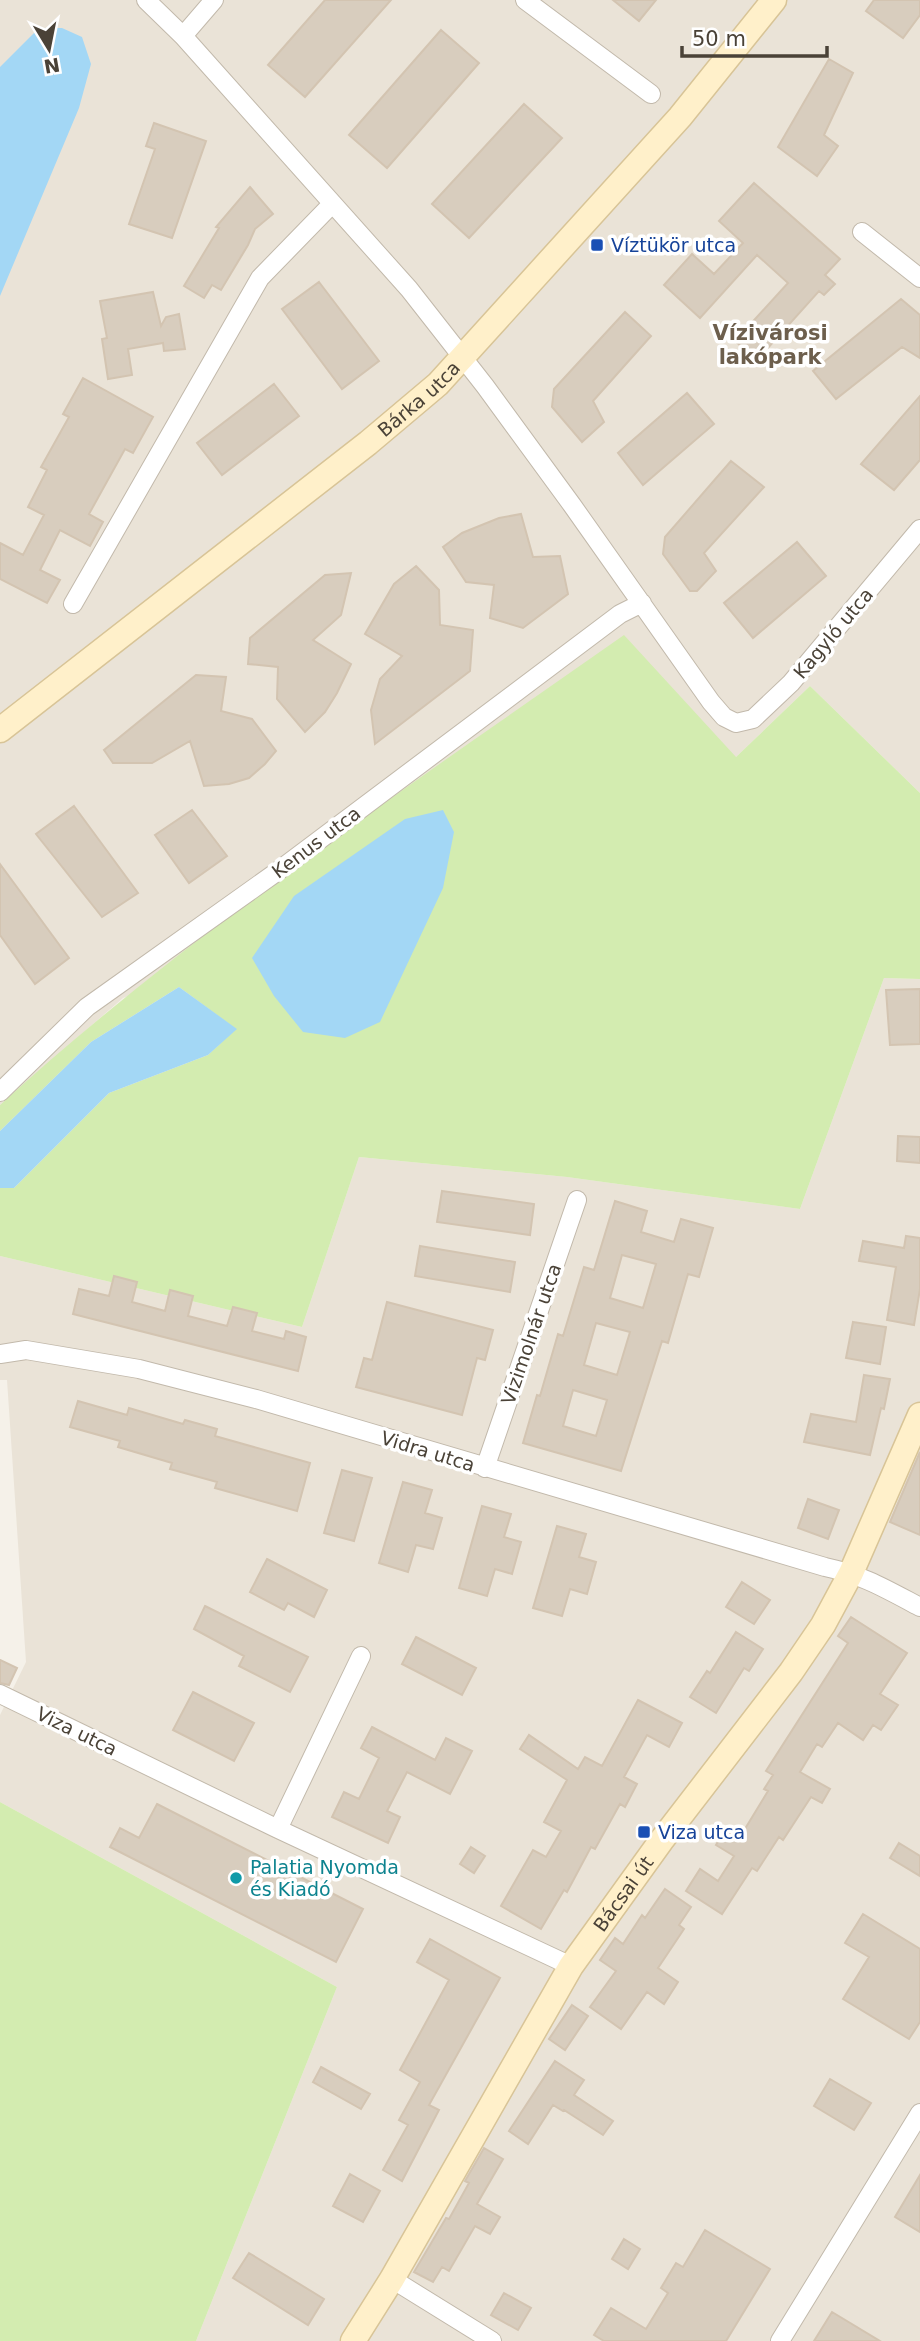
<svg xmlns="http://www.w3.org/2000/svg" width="920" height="2341" font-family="'DejaVu Sans',sans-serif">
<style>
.residential{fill:#eae3d7}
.green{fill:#d3ecb0}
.water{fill:#a3d7f5}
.building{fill:#d8cdbe;stroke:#d3c4b1;stroke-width:2;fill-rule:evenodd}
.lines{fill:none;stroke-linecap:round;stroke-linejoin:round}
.street-casing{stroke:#c2b9ab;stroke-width:20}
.secondary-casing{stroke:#d8c497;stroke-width:27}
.street{stroke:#fff;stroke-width:18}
.secondary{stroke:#fff0ca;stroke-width:24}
.transit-dot{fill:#1a4fb4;stroke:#fff;stroke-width:2.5}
.culture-dot{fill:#0f9aa8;stroke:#fff;stroke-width:2.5}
.labels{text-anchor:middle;stroke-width:7;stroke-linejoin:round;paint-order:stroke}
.transit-label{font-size:19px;fill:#164399;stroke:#fff;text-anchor:start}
.street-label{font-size:19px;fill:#4a4237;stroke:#fff}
.culture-label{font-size:19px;fill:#0d838f;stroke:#fff;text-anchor:start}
.neighbourhood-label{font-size:21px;font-weight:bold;fill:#6d5f4d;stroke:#fff}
</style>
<rect width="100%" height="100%" fill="#f5f1e9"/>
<!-- residential -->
<path class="residential" d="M0,0H920V793L810,686L736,757L123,998L0,1105Z
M884,978L920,979V2341H196L337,1987L0,1802V1715L26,1662L7,1380H0V1256L302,1327L359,1157L567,1177L800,1209Z"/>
<!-- green -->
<path class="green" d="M624,635L736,757L810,686L920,793V979L884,978L800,1209L567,1177L359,1157L302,1327L0,1256V1188H14L109,1093L208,1055L236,1029L179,987L91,1042L0,1131V1105C193,929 411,785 624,635Z
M0,1802L337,1987L196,2341H0Z"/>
<!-- water -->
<path class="water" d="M39,28H62L82,37L91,64L79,108L0,296V67Z
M443,810L454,832L443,888L380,1022L345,1038L303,1032L274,996L252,958L294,896L405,819Z
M179,987L237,1029L208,1055L109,1093L14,1188H0V1131L91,1042Z"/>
<!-- building -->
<path class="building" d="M325,0H391L305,97L268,65Z
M613,0H656L639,21Z
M874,0H920V15L903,38L866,11Z
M441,30L479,63L387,168L349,135Z
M829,59L853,73L824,135L838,146L817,176L778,147Z
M524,104L562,138L469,238L432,204Z
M154,123L206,141L172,238L129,224L155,149L146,146Z
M754,183L840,259L825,275L835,284L824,295L819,291L757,360L735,341L788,283L757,255L700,318L664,285L692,254L714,274L743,243L719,221Z
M250,187L273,214L255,229L248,245L221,290L212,285L204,298L184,286L219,228L216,227Z
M319,282L379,361L342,389L282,309Z
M153,292L161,326L166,317L179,314L185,349L164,351L163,343L128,349L132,375L108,379L102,339L107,338L100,301Z
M901,299L920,315V358L902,347L836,399L813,371Z
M625,312L651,336L593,401L604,422L582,442L552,407L554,389Z
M83,378L153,417L133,453L125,449L89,514L103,522L90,546L60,530L40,570L60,580L47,603L0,579V543L23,555L44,515L28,507L47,470L41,467L69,417L63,414Z
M274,384L299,416L222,475L197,443Z
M687,393L714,424L643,485L618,453Z
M920,396V460L894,490L861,464Z
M731,461L764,487L704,553L716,571L697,591H690L663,554L665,537Z
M521,514L533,557L560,556L568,594L523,628L490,618L494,585L466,582L443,547L462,533L499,518Z
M797,542L826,576L753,638L724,603Z
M416,566L439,590L440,625L473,630L470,671L375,744L371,710L380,679L402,656L365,634L394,584Z
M351,573L341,615L313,640L351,664L337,693L325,712L305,732L277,699L278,667L248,664L250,638L325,575Z
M196,675L226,677L221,711L252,719L276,751L265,764L249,778L229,784L204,786L190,741L152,763H113L104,750Z
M74,806L138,893L102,917L36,834Z
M192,810L227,856L189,883L155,835Z
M0,864L69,958L35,984L0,935Z
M920,989V1044L890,1045L886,990Z
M898,1136L920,1137V1163L897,1161Z
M442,1191L534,1204L530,1235L437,1222Z
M615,1201L647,1211L641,1232L674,1242L681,1219L713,1228L699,1277L688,1274L668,1343L662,1341L621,1471L523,1443L537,1395L540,1396L558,1334L563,1336L584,1267L594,1270ZM622,1255L656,1264L643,1308L610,1298ZM596,1323L630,1332L617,1375L584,1365ZM573,1390L607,1400L596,1436L563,1426Z
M906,1236L920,1238V1289L914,1325L887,1320L896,1267L859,1261L863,1241L904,1248Z
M420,1246L515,1262L510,1292L415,1276Z
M114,1276L137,1282L132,1302L165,1311L170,1290L193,1296L188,1316L227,1326L233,1307L257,1313L252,1331L284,1339L286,1331L306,1337L298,1371L73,1314L79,1289L109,1296Z
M387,1302L493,1330L485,1360L477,1358L462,1415L356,1387L364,1358L372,1360Z
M853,1322L886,1327L880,1364L846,1358Z
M864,1375L890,1379L884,1409L881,1408L870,1455L804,1442L811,1414L856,1422Z
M78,1401L127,1415L129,1408L183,1424L185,1420L217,1429L215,1436L310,1463L297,1511L215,1488L217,1482L170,1469L172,1463L118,1447L120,1441L70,1427Z
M920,1452V1535L890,1522Z
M342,1470L372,1478L354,1541L324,1533Z
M403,1482L432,1490L425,1513L442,1518L433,1549L416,1545L408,1572L379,1563Z
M808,1499L839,1510L828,1539L798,1528Z
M482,1506L511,1514L504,1537L521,1542L512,1574L495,1569L487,1596L459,1588Z
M557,1526L586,1534L579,1557L596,1562L587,1594L570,1589L562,1616L533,1608Z
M267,1559L327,1590L314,1617L288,1603L284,1610L250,1592Z
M742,1582L770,1600L754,1624L726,1607Z
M205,1606L308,1657L290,1692L239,1666L244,1656L194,1629Z
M851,1617L907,1653L880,1694L898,1705L881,1730L873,1725L863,1740L838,1723L822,1747L817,1744L800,1772L830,1789L822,1803L811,1797L783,1840L779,1837L757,1871L752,1868L722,1914L686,1891L700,1869L718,1881L734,1856L716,1845L727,1828L740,1837L768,1791L764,1789L773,1775L766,1771L848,1643L838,1636Z
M736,1632L763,1649L749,1671L744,1668L716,1713L690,1697L707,1671L710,1673Z
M416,1637L476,1668L462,1695L402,1664Z
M0,1660L17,1668L9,1685L0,1683Z
M193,1692L254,1723L234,1761L173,1730Z
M638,1700L682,1723L669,1747L647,1735L624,1777L637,1784L625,1807L620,1804L595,1849L591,1847L567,1892L564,1890L541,1929L501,1906L533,1850L546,1857L561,1831L544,1822L567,1780L520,1749L529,1735L578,1769L585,1757L602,1766Z
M372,1727L435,1760L446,1738L472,1751L450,1794L407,1772L387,1811L400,1817L388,1843L332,1817L344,1792L359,1799L379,1758L361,1748Z
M157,1804L363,1909L336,1962L110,1847L120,1828L139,1838Z
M899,1843L920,1856V1876L890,1858Z
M471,1847L485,1856L474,1873L460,1864Z
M665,1889L691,1907L679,1925L684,1929L658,1968L678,1982L664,2004L647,1992L621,2029L590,2007L616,1971L600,1960L615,1938L623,1944L642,1915L645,1918Z
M863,1914L920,1949V2022L909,2039L843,1999L869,1957L845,1943Z
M430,1939L500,1978L429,2105L439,2110L402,2181L383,2170L408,2125L399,2120L420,2082L400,2070L449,1980L417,1962Z
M572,2005L588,2016L565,2050L549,2039Z
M555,2061L584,2080L574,2095L613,2121L603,2135L564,2110L563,2111L553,2105L528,2144L509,2131Z
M321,2067L370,2094L361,2109L313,2082Z
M830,2079L871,2103L854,2130L814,2106Z
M484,2148L503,2159L477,2204L500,2217L490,2234L475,2226L449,2271L442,2267L433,2282L414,2272L446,2218L449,2219L469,2183L465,2181Z
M350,2174L380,2191L363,2222L333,2206Z
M920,2175V2232L895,2217Z
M705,2230L770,2269L726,2341H604L594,2335L611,2308L646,2329L668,2293L661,2288L676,2263L683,2267Z
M624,2239L640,2249L628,2269L612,2259Z
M249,2253L324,2299L308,2325L233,2278Z
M504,2293L531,2308L518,2330L491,2315Z
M832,2312L880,2341H814Z"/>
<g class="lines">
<defs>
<path id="street" d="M146,0L183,36L409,289L485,386L572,505L711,702L724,717L736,723L753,719L791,683L920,529
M525,0L651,94
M183,36L214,0
M862,232L920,278
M73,604L260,278L332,204
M0,1092L87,1007L278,871L620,614L642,603
M0,1354L26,1350L139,1369L256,1399L825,1567C863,1575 886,1589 920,1607
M485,1468L577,1200
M0,1694L278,1829L571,1966
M278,1829L361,1656
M392,2279L492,2341
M780,2341L920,2113"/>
<g id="secondary">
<path id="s1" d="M0,730L368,443L438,384L680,117L774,0"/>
<path id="s2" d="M353,2341L392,2279L571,1966L661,1841L791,1672L823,1625L851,1573L920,1415"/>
</g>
</defs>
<!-- street casing -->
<use href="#street" class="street-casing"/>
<!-- secondary casing -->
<use href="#secondary" class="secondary-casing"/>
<!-- street -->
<use href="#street" class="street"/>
<!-- secondary -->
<use href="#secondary" class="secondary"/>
</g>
<!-- markers -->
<g class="transit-dot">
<rect x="590" y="238" width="14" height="14" rx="3.5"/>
<rect x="637" y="1825" width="14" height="14" rx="3.5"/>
</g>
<circle class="culture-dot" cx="236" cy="1878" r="7"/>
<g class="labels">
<!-- transit labels -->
<g class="transit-label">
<text x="611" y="252">Víztükör utca</text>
<text x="658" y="1839">Viza utca</text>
</g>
<!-- street labels -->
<g class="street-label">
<text dy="7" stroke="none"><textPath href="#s1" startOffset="534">Bárka utca</textPath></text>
<text transform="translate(833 633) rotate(-50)" y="7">Kagyló utca</text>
<text transform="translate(316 842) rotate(-37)" y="7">Kenus utca</text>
<text transform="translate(531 1334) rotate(-71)" y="7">Vizimolnár utca</text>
<text transform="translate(428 1451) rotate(17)" y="7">Vidra utca</text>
<text transform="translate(77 1731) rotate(26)" y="7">Viza utca</text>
<text dy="7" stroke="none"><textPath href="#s2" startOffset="523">Bácsai út</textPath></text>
</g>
<!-- culture labels -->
<g class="culture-label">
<text x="250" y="1874">Palatia Nyomda<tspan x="250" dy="22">és Kiadó</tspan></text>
</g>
<!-- neighbourhood labels -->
<g class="neighbourhood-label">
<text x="770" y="340">Vízivárosi<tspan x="770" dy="24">lakópark</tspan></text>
</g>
</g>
<!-- north arrow -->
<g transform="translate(49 49) rotate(170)" stroke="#ffffff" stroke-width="5" paint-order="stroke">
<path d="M0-5L12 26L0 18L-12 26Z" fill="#4a4237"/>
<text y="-10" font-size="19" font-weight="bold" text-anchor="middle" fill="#4a4237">N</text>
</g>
<!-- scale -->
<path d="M682 46v10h145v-10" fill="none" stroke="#4a4237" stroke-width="3.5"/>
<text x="692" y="46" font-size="21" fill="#4a4237" stroke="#ffffff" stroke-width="5" paint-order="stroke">50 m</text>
</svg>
